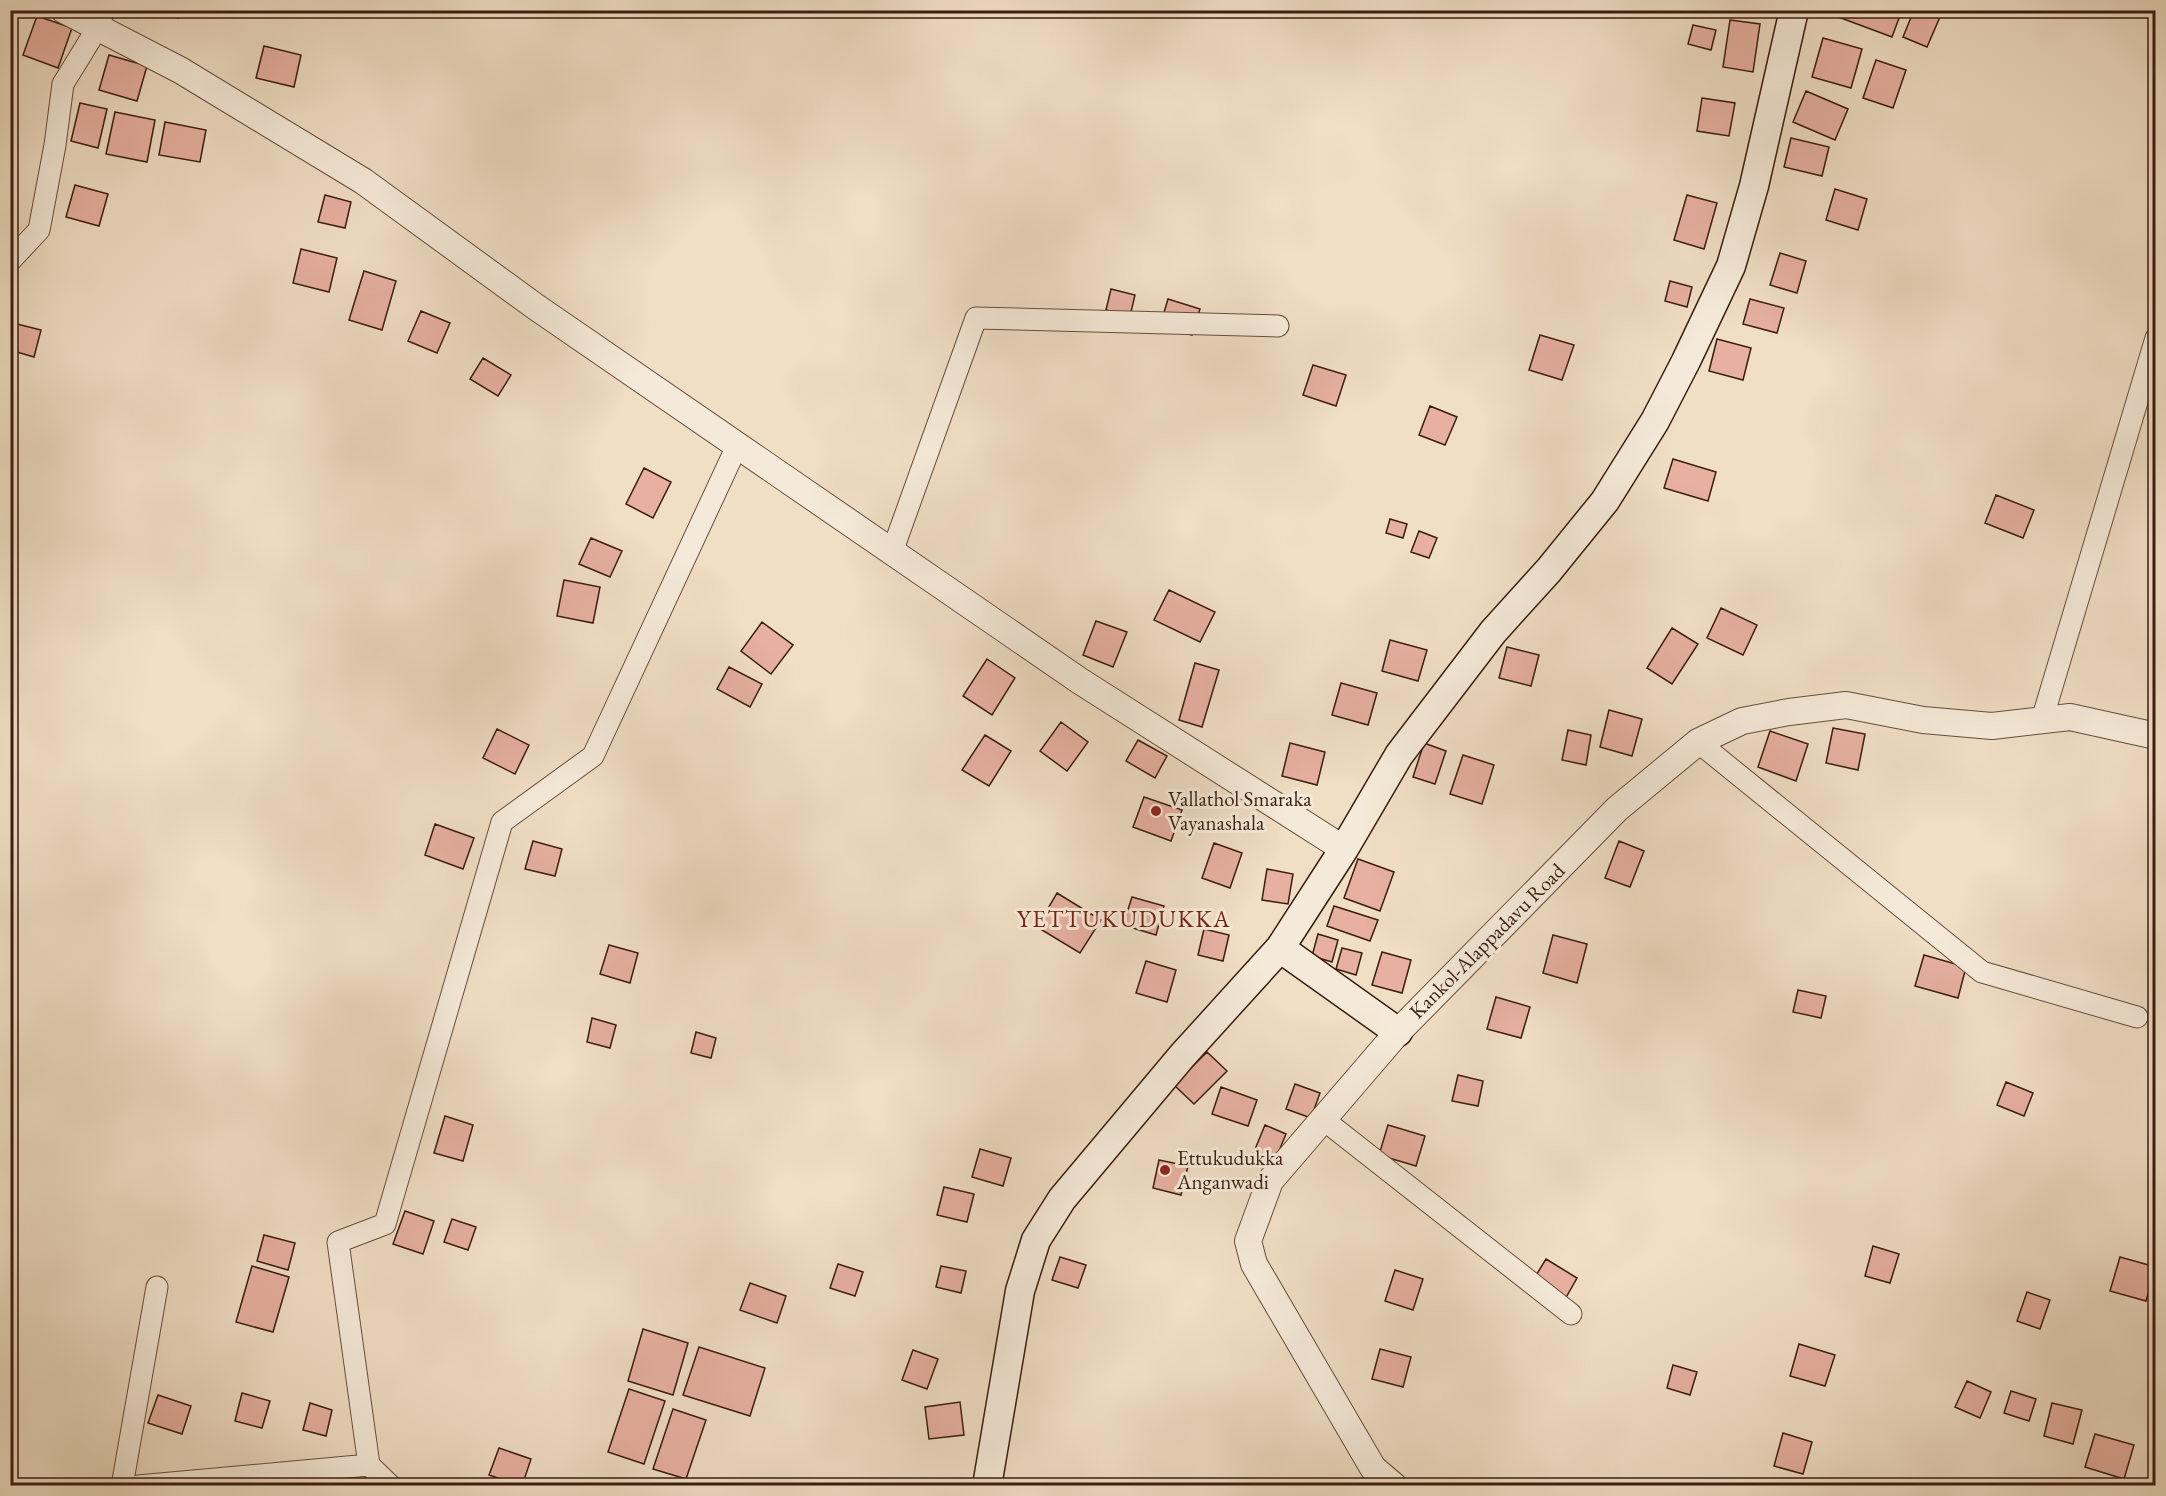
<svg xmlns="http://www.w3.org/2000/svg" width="2166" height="1496" font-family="'EB Garamond',serif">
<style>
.building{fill:#e7b0a1;stroke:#3a1d0e;stroke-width:1.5}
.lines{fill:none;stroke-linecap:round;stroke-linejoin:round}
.minor-casing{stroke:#684d3c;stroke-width:23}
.tertiary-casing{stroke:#684d3c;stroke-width:28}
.secondary-casing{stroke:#3a1d0e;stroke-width:31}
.minor{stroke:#f5ead9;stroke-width:21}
.tertiary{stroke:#f5ead9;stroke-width:26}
.secondary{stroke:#f5ead9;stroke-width:28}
.poi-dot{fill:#8f2418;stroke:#f5ead9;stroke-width:2}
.labels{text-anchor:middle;stroke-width:6;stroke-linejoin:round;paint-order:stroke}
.poi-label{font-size:21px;fill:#3a1d0e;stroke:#f5ead9;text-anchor:start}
.street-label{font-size:21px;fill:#3a1d0e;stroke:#f5ead9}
.quarter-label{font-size:24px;letter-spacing:1.5px;fill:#7a1f14;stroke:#f5ead9}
</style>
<rect width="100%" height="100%" fill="#f0dec5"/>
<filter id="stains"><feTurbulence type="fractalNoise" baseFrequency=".00333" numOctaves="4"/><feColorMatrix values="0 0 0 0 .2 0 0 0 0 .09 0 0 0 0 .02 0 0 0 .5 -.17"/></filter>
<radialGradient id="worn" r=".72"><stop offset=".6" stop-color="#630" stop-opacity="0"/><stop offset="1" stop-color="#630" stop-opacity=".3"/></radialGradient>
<!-- building -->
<path class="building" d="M158,10H181L178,18Z
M1835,10H1902L1892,37L1833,15Z
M1914,10H1943L1927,47L1903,37Z
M37,16L72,28L58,68L23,55Z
M1730,20L1760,24L1753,72L1723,67Z
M1693,25L1716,30L1711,50L1688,44Z
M1823,38L1862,49L1851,88L1812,77Z
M264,46L301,55L294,87L256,78Z
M109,55L147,66L137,101L99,90Z
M1876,60L1906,70L1893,108L1863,98Z
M1806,91L1848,109L1835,140L1793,122Z
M1702,98L1735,103L1729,136L1697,131Z
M80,103L107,109L98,148L71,141Z
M115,112L155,120L147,162L106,154Z
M165,122L206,130L200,162L159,155Z
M1791,138L1829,147L1822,176L1784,167Z
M75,185L108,194L99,226L66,217Z
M1835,189L1867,199L1858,230L1826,220Z
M325,195L351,202L345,228L318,222Z
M1687,195L1717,203L1704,249L1674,240Z
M301,249L337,258L329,292L293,283Z
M1780,253L1806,261L1797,293L1770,285Z
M364,271L396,281L382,330L349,320Z
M1670,281L1692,287L1687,307L1665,301Z
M1111,289L1135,295L1130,316L1106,310Z
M1168,299L1200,309L1192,335L1160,326Z
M1750,299L1784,308L1777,333L1743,324Z
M421,311L450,323L437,353L408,341Z
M17,324L41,330L34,357L10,350Z
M1540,335L1574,345L1562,380L1529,370Z
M1717,339L1751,348L1743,380L1709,371Z
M483,358L511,375L498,396L470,379Z
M1313,365L1346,375L1336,406L1303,395Z
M1430,406L1457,417L1445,445L1419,435Z
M1673,459L1716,472L1708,501L1664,488Z
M644,468L671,482L653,518L626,504Z
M1996,495L2034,510L2023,538L1985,523Z
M1390,519L1407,524L1403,538L1386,533Z
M1419,531L1437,538L1429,558L1411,552Z
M591,538L622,551L610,577L579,564Z
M564,580L600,587L593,623L557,616Z
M1169,590L1215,612L1200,642L1154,620Z
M1721,608L1757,625L1743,655L1707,638Z
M1096,621L1127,632L1113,667L1083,655Z
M762,622L793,645L771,674L741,651Z
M1672,628L1698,644L1672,684L1647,668Z
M1390,640L1427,650L1418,681L1382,671Z
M1507,647L1539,655L1531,686L1499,678Z
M987,659L1015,678L992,715L963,696Z
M1195,663L1219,670L1202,727L1179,720Z
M729,667L762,684L750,707L717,689Z
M1341,683L1377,693L1368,725L1332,715Z
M1609,710L1642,719L1632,756L1600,747Z
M1061,722L1088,742L1067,771L1040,751Z
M1833,728L1865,734L1858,770L1826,763Z
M497,729L529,745L515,774L483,758Z
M1568,730L1591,735L1586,765L1562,760Z
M1770,731L1808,744L1796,781L1758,767Z
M985,735L1011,751L989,786L962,770Z
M1138,740L1167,756L1155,778L1126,761Z
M1290,743L1325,752L1317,785L1282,776Z
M1424,743L1446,751L1435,784L1413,777Z
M1463,755L1494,765L1482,804L1450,794Z
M1144,797L1182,810L1171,841L1133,827Z
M435,824L474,838L463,869L425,855Z
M533,841L562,849L555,876L525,869Z
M1619,841L1644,851L1630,887L1605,878Z
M1214,843L1242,853L1230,888L1202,878Z
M1358,859L1394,872L1380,911L1344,898Z
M1267,869L1293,874L1288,904L1262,900Z
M1057,893L1101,920L1080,953L1037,927Z
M1132,897L1164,906L1156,935L1123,925Z
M1334,906L1378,920L1370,941L1327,926Z
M1204,929L1229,935L1223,961L1198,955Z
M1318,934L1338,940L1332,962L1312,956Z
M1553,935L1587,944L1577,983L1543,973Z
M609,945L638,953L630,983L600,974Z
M1342,948L1362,953L1356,975L1336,969Z
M1382,952L1411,960L1402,993L1372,985Z
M1924,955L1966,967L1958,998L1915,986Z
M1146,961L1176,970L1167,1002L1136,993Z
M1798,990L1826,996L1821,1018L1793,1012Z
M1496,997L1530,1007L1521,1038L1487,1029Z
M592,1018L616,1025L610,1048L587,1042Z
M696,1032L716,1038L711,1058L691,1053Z
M1207,1052L1227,1071L1194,1104L1174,1085Z
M1458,1075L1483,1081L1478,1106L1452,1101Z
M2006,1082L2033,1093L2024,1116L1997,1105Z
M1295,1084L1320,1093L1311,1118L1286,1109Z
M1221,1087L1257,1100L1248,1126L1212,1114Z
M445,1116L473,1125L463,1161L434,1153Z
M1265,1125L1286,1134L1274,1163L1253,1154Z
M1388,1125L1425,1136L1416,1166L1379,1155Z
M980,1149L1011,1158L1003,1186L972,1177Z
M1159,1160L1188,1166L1181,1195L1153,1188Z
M944,1187L974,1194L967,1222L937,1215Z
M405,1211L434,1221L423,1254L393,1244Z
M452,1219L476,1227L468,1250L444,1242Z
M264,1235L295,1243L288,1270L257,1261Z
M1873,1246L1899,1254L1890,1283L1865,1276Z
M1060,1257L1086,1265L1078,1288L1052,1280Z
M2120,1257L2156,1267L2146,1301L2110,1291Z
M1546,1259L1577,1278L1564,1301L1532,1282Z
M838,1264L863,1272L855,1296L830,1288Z
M252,1266L289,1277L273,1332L236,1322Z
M941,1266L966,1271L961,1293L936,1287Z
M1395,1270L1423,1279L1413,1310L1385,1301Z
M750,1283L786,1296L777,1323L740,1310Z
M2027,1292L2050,1300L2040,1329L2017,1321Z
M643,1329L688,1343L673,1395L628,1381Z
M1799,1344L1835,1355L1825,1386L1790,1376Z
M699,1347L765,1368L750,1416L683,1395Z
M1380,1349L1411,1357L1403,1387L1372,1379Z
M913,1350L938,1359L927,1389L902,1380Z
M1673,1365L1697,1372L1690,1395L1667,1388Z
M1967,1381L1991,1392L1980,1418L1955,1407Z
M629,1389L665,1401L644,1464L608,1452Z
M2011,1391L2036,1399L2029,1421L2004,1413Z
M242,1393L270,1401L262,1428L235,1421Z
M158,1395L191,1406L182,1434L148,1423Z
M960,1402L964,1435L929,1439L925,1407Z
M310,1403L332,1410L326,1436L303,1430Z
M2052,1403L2082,1410L2073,1444L2044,1436Z
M673,1409L706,1420L686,1479L653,1469Z
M1783,1433L1812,1442L1803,1474L1774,1466Z
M2095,1434L2134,1445L2124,1479L2085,1467Z
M499,1448L531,1459L522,1486L489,1475Z"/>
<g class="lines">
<defs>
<path id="minor" d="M10,261L39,230L55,145L63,84L98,27L104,10
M892,552L976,318L1278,326
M2042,720L2156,338
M1698,742L1982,972L2137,1017
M1324,1120L1571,1314
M369,1465L338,1242L385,1224L502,822L593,756L737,446
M122,1486L157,1287
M138,1486L369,1465L391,1486"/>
<path id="tertiary" d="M64,10L180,70L363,181L536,307L1080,681L1344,849
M1394,1486L1373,1468L1254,1264L1248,1241L1270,1181L1398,1032L1617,809L1698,742L1742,721L1789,712L1846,705L1923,720L1992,726L2070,717L2156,736"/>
<path id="secondary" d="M1280,948L1398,1032
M987,1486L1020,1291L1036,1240L1062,1199L1182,1056L1280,948L1344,849L1399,755L1493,632L1549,570L1605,501L1655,421L1686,361L1731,266L1754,186L1794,10"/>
</defs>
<!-- minor casing -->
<use href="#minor" class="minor-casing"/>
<!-- tertiary casing -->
<use href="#tertiary" class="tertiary-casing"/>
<!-- secondary casing -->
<use href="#secondary" class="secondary-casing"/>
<!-- minor -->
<use href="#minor" class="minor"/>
<!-- tertiary -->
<use href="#tertiary" class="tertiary"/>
<!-- secondary -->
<use href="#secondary" class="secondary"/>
</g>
<!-- markers -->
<g class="poi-dot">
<circle cx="1156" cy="811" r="6"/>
<circle cx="1165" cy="1170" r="6"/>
</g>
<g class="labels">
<!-- poi labels -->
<g class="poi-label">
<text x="1168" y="806">Vallathol Smaraka<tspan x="1168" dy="24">Vayanashala</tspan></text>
<text x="1177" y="1165">Ettukudukka<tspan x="1177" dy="24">Anganwadi</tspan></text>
</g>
<!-- street labels -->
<g class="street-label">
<text transform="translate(1487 941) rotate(-45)" y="7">Kankol-Alappadavu Road</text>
</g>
<!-- quarter labels -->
<g class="quarter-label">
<text x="1124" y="927">YETTUKUDUKKA</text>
</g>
</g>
<!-- margin -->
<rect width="2166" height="1496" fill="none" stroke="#f0dec5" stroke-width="36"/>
<rect x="12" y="12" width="2142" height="1472" fill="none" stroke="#3a1d0e" stroke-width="3"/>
<rect x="18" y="18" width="2130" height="1460" fill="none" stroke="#3a1d0e" stroke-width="1.5"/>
<rect width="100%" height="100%" filter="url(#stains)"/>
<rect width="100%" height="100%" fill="url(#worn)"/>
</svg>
